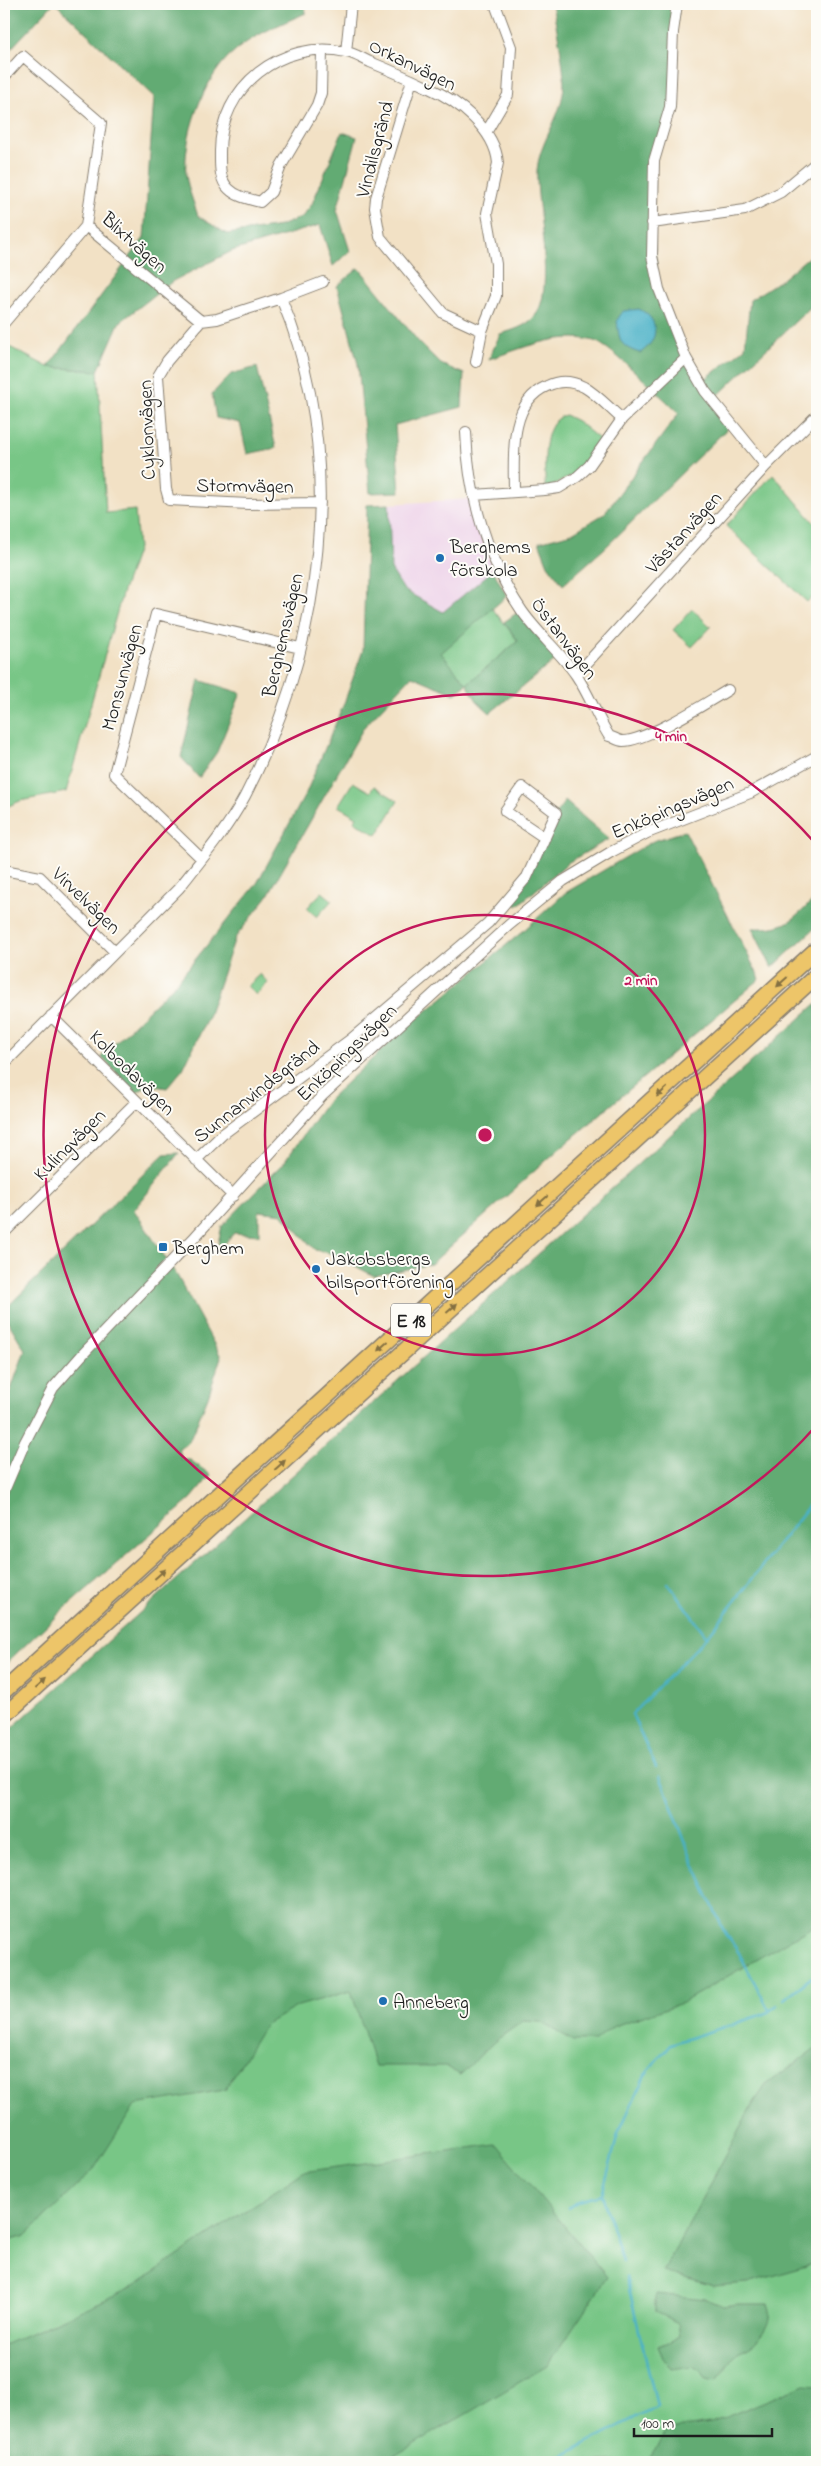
<svg xmlns="http://www.w3.org/2000/svg" width="821" height="2466" font-family="'Indie Flower',sans-serif">
<style>
.built{fill:#edd1e9}
.green{fill:#78c686;stroke:#4a7151}
.forest{fill:#62ab73;stroke:#3f6448}
.water{fill:#49b1c7;stroke:#326672}
.lines{fill:none;stroke-linecap:round;stroke-linejoin:round}
.stream{stroke:#49b1c7;stroke-width:2.5}
.minor-casing{stroke:#877e70;stroke-width:12}
.highway-casing{stroke:#877e70;stroke-width:18}
.minor{stroke:#fff;stroke-width:10}
.highway{stroke:#edc569;stroke-width:15}
.oneway{fill:#847042}
.ring{fill:none;stroke:#c2185b;stroke-width:2.5}
.poi-dot{fill:#1f6fb2;stroke:#fdfcf7;stroke-width:2}
.labels{text-anchor:middle;stroke-width:4;stroke-linejoin:round;paint-order:stroke}
.shield{fill:#fdfcf7;stroke:#605f5e;stroke-width:1}
.shield-label{font-size:19px;font-weight:bold;fill:#1c1c1c}
.street-label{font-size:20px;fill:#1c1c1c;stroke:#fdfcf7}
.poi-label{font-size:20px;fill:#1c1c1c;stroke:#fdfcf7;text-anchor:start}
.centre{fill:#c2185b;stroke:#fdfcf7;stroke-width:2.5}
.ring-label{font-size:15px;text-anchor:middle;font-weight:bold;fill:#c2185b;stroke:#fdfcf7;stroke-width:4;stroke-linejoin:round;paint-order:stroke}
</style>
<rect width="100%" height="100%" fill="#fdfcf7"/>
<filter id="ink" filterUnits="userSpaceOnUse"><feTurbulence type="fractalNoise" baseFrequency=".02" numOctaves="2"/><feDisplacementMap in="SourceGraphic" scale="10" xChannelSelector="R" yChannelSelector="G"/><feConvolveMatrix kernelMatrix="1 2 1 2 8 2 1 2 1" color-interpolation-filters="sRGB"/></filter>
<filter id="wash" filterUnits="userSpaceOnUse"><feTurbulence type="fractalNoise" baseFrequency=".0096" numOctaves="4" result="noise"/><feDisplacementMap in="SourceGraphic" scale="20" xChannelSelector="R" yChannelSelector="G"/><feGaussianBlur stdDeviation="1.12" result="paint"/><feColorMatrix in="noise" values="0 0 0 0 0 0 0 0 0 0 0 0 0 0 0 0 0 1.4 0 .05"/><feComposite in="paint" operator="in"/></filter>
<g filter="url(#wash)">
<rect width="100%" height="100%" fill="#f2e1c5"/>
<!-- built -->
<path class="built" d="M471,499L493,570L443,612L404,590L391,569L389,504Z"/>
<!-- green -->
<path class="green" d="M4,344L48,367L98,371L106,513L135,510L138,548L123,591L66,792L20,801L4,808Z
M565,415L577,421L604,443L589,466L545,490C546,469 539,424 565,415Z
M773,474L817,526V593L807,602L726,526Z
M492,608L518,641L467,684L440,653Z
M692,609L711,627L692,647L673,630Z
M353,782L370,792L374,786L398,801L377,835L354,821L357,817L338,806Z
M322,892L332,900L317,917L307,908Z
M260,974L268,983L256,995L247,986Z
M817,1023V2462H4V1768Z"/>
<!-- forest -->
<path class="forest" d="M4,4H53L4,56Z
M56,4H305L306,13C281,24 250,36 229,56C202,83 183,136 186,175C188,189 194,203 198,216L227,234L280,226L302,217L312,204L342,132L357,137L337,210L350,251L333,266L320,225L232,251L173,281L119,323L98,371L48,367L144,238L154,97Z
M552,4H677L670,107L654,161L652,223L659,289L700,383L745,348L750,300L782,279L817,250V301L713,400L732,424L605,548L563,585L548,565L539,542L572,533L604,514L679,413C663,399 610,345 594,341C560,331 521,349 489,359L500,334C513,330 525,327 534,317C557,292 535,205 537,170C539,144 559,120 563,94C567,73 556,27 552,4Z
M359,268L418,341L441,364L464,374L462,407L395,425L400,492L370,493L358,364L337,286Z
M257,367L276,448L247,454L240,423L216,418L212,394L231,374Z
M389,504L391,569L404,590L443,612L493,570L507,596L441,653L467,684L518,641L504,622L521,610L559,657L490,713L477,701L467,684L455,694L412,676L364,727L267,897L235,938L208,1017L183,1069L167,1088L149,1085L136,1093L101,1057L176,983L256,885L306,793L343,706L363,650L367,505Z
M199,680L241,693L217,752L199,778L181,757Z
M565,801L609,839L569,862L517,906L509,899L527,877L556,813Z
M685,831L760,979L558,1150L431,1264L374,1276L333,1254L315,1250L282,1214L259,1211V1235L234,1233L221,1248L218,1243L222,1226L283,1164L329,1099L401,1032L522,932L565,893L653,841Z
M817,896V926L772,968L752,928C788,929 793,920 817,896Z
M817,1003V1924L682,2003L614,2026L595,2041H573L540,2022L523,2021L495,2041L460,2075L446,2066H375L351,1991L298,2006L265,2025L225,2090L135,2105L94,2169L25,2236L4,2242V1735Z
M179,1153L134,1210L178,1277L221,1357L208,1397L189,1442L179,1449L182,1460H190L211,1475L191,1499L63,1610L4,1665V1409L25,1350L4,1315V1310L164,1154Z
M817,2048V2263L747,2283L714,2286L663,2272L753,2104L766,2085Z
M496,2144L607,2277L547,2366L384,2462H4V2345L129,2289L303,2172Z
M656,2294L706,2299L724,2306L738,2304H768C775,2319 765,2334 753,2344C747,2349 739,2350 733,2356C726,2364 726,2374 716,2381L707,2379C694,2361 691,2367 672,2369L663,2358L658,2346L680,2337L678,2323L656,2312Z
M805,2385L817,2386V2462H646L669,2429L711,2423Z"/>
<!-- water -->
<path class="water" d="M639,309C661,320 659,341 640,353C619,347 619,339 617,320L623,311Z"/>
<g class="lines">
<!-- stream -->
<path class="stream" d="M708,1636L817,1495
M656,1767L632,1714L707,1637L668,1583
M660,1776L692,1860L723,1929L739,1953L769,2010
M784,1999L817,1973
M568,2208L578,2201L602,2195
M623,2262L602,2195L618,2134L645,2075L671,2044L767,2013L777,2005
M551,2462L657,2406L626,2276"/>
</g>
</g>
<g filter="url(#ink)">
<g class="lines">
<defs>
<path id="minor" d="M677,4L673,32L670,107L654,161L652,256L659,289L686,358L705,391L766,466
M322,51L321,93L317,105L281,166L271,192L260,202C249,199 237,197 229,189C219,180 220,165 220,153C219,87 282,38 346,52C354,53 363,59 370,62C390,70 410,79 429,88C458,101 495,129 498,163L487,213L496,264V296L482,331L476,362
M346,52L351,4
M4,77L23,56L101,123L86,226L201,321
M412,80L376,198L375,208L380,237L443,313L482,331
M487,131L508,95L511,47L495,4
M652,223L745,210L781,192L817,162
M4,323L86,226
M466,432C468,493 487,560 522,611C538,634 561,653 576,675C589,694 597,717 609,736C613,737 619,741 623,741C647,741 706,703 728,690
M514,492C514,457 508,403 547,386C559,380 572,381 584,387C598,395 610,409 622,419
M474,495L545,490L559,488L577,477L589,466L622,419L686,358
M320,503L248,504L169,500L166,489L158,376L167,361L201,321L217,319L281,298L323,282
M576,675L766,466L817,415
M202,859L114,774L156,614L300,648
M4,870L40,877L115,952
M51,1016L233,1196
M4,1064L179,888C202,859 228,828 245,796C323,645 348,457 281,298
M196,1160L223,1134L351,1039L488,923L527,877L556,813L522,787L505,811L545,838
M4,1233L137,1101
M4,1491L25,1442L53,1388L82,1355L193,1239L323,1095L509,925L563,881L611,852L647,833L750,793L817,756"/>
<path id="highway" d="M4,1691L817,949
M4,1716L817,975"/>
</defs>
<!-- minor casing -->
<use href="#minor" class="minor-casing"/>
<!-- highway casing -->
<use href="#highway" class="highway-casing"/>
<!-- minor -->
<use href="#minor" class="minor"/>
<!-- highway -->
<use href="#highway" class="highway"/>
</g>
<!-- one-way arrows -->
<defs><path id="oneway-solid" d="M-6-.8H1V-3.2L6.5 0L1 3.2V.8H-6Z" transform="scale(1.25)"/></defs>
<g class="oneway">
<use href="#oneway-solid" transform="translate(782 982) rotate(138)"/>
<use href="#oneway-solid" transform="translate(662 1092) rotate(138)"/>
<use href="#oneway-solid" transform="translate(542 1201) rotate(138)"/>
<use href="#oneway-solid" transform="translate(452 1308) rotate(-42)"/>
<use href="#oneway-solid" transform="translate(383 1346) rotate(138)"/>
<use href="#oneway-solid" transform="translate(280 1465) rotate(-42)"/>
<use href="#oneway-solid" transform="translate(160 1574) rotate(-42)"/>
<use href="#oneway-solid" transform="translate(40 1684) rotate(-42)"/>
</g>
</g>
<!-- distance rings -->
<g class="ring">
<circle cx="485" cy="1135" r="220"/>
<path d="M815 1427A441 441 0 1 1 815 843"/>
</g>
<!-- markers -->
<g class="poi-dot">
<circle cx="440" cy="558" r="5"/>
<rect x="158" y="1242" width="10" height="10" rx="2.5"/>
<circle cx="316" cy="1269" r="5"/>
<circle cx="383" cy="2001" r="5"/>
</g>
<g class="labels">
<!-- shield labels -->
<rect class="shield" x="391" y="1303.5" width="40" height="33" rx="4"/>
<g class="shield-label">
<text x="411" y="1327">E 18</text>
</g>
<!-- street labels -->
<g class="street-label">
<text transform="translate(413 64) rotate(26)" y="7">Orkanvägen</text>
<text transform="translate(374 149) rotate(-75)" y="7">Vindilsgränd</text>
<text transform="translate(135 242) rotate(42)" y="7">Blixtvägen</text>
<text transform="translate(146 430) rotate(-92)" y="7">Cyklonvägen</text>
<text transform="translate(245 485) rotate(1)" y="7">Stormvägen</text>
<text transform="translate(683 532) rotate(-48)" y="7">Västanvägen</text>
<text transform="translate(282 635) rotate(-77)" y="7">Berghemsvägen</text>
<text transform="translate(565 638) rotate(53)" y="7">Östanvägen</text>
<text transform="translate(121 677) rotate(-75)" y="7">Monsunvägen</text>
<text transform="translate(672 807) rotate(-23)" y="7">Enköpingsvägen</text>
<text transform="translate(87 900) rotate(44)" y="7">Virvelvägen</text>
<text transform="translate(346 1052) rotate(-44)" y="7">Enköpingsvägen</text>
<text transform="translate(133 1072) rotate(45)" y="7">Kolbodavägen</text>
<text transform="translate(256 1091) rotate(-38)" y="7">Sunnanvindsgränd</text>
<text transform="translate(69 1144) rotate(-45)" y="7">Kulingvägen</text>
</g>
<!-- poi labels -->
<g class="poi-label">
<text x="450" y="553">Berghems<tspan x="450" dy="23">förskola</tspan></text>
<text x="173" y="1254">Berghem</text>
<text x="326" y="1265">Jakobsbergs<tspan x="326" dy="23">bilsportförening</tspan></text>
<text x="393" y="2008">Anneberg</text>
</g>
</g>
<circle cx="485" cy="1135" r="8" class="centre"/>
<g class="ring-label">
<text x="671" y="741">4 min</text>
<text x="641" y="985">2 min</text>
</g>
<!-- margin -->
<rect width="821" height="2466" fill="none" stroke="#fdfcf7" stroke-width="20"/>
<!-- scale -->
<path d="M634 2428v8h138v-8" fill="none" stroke="#1c1c1c" stroke-width="2.5"/>
<text x="641" y="2428" font-size="15" fill="#1c1c1c" stroke="#fdfcf7" stroke-width="4" paint-order="stroke">100 m</text>
</svg>
